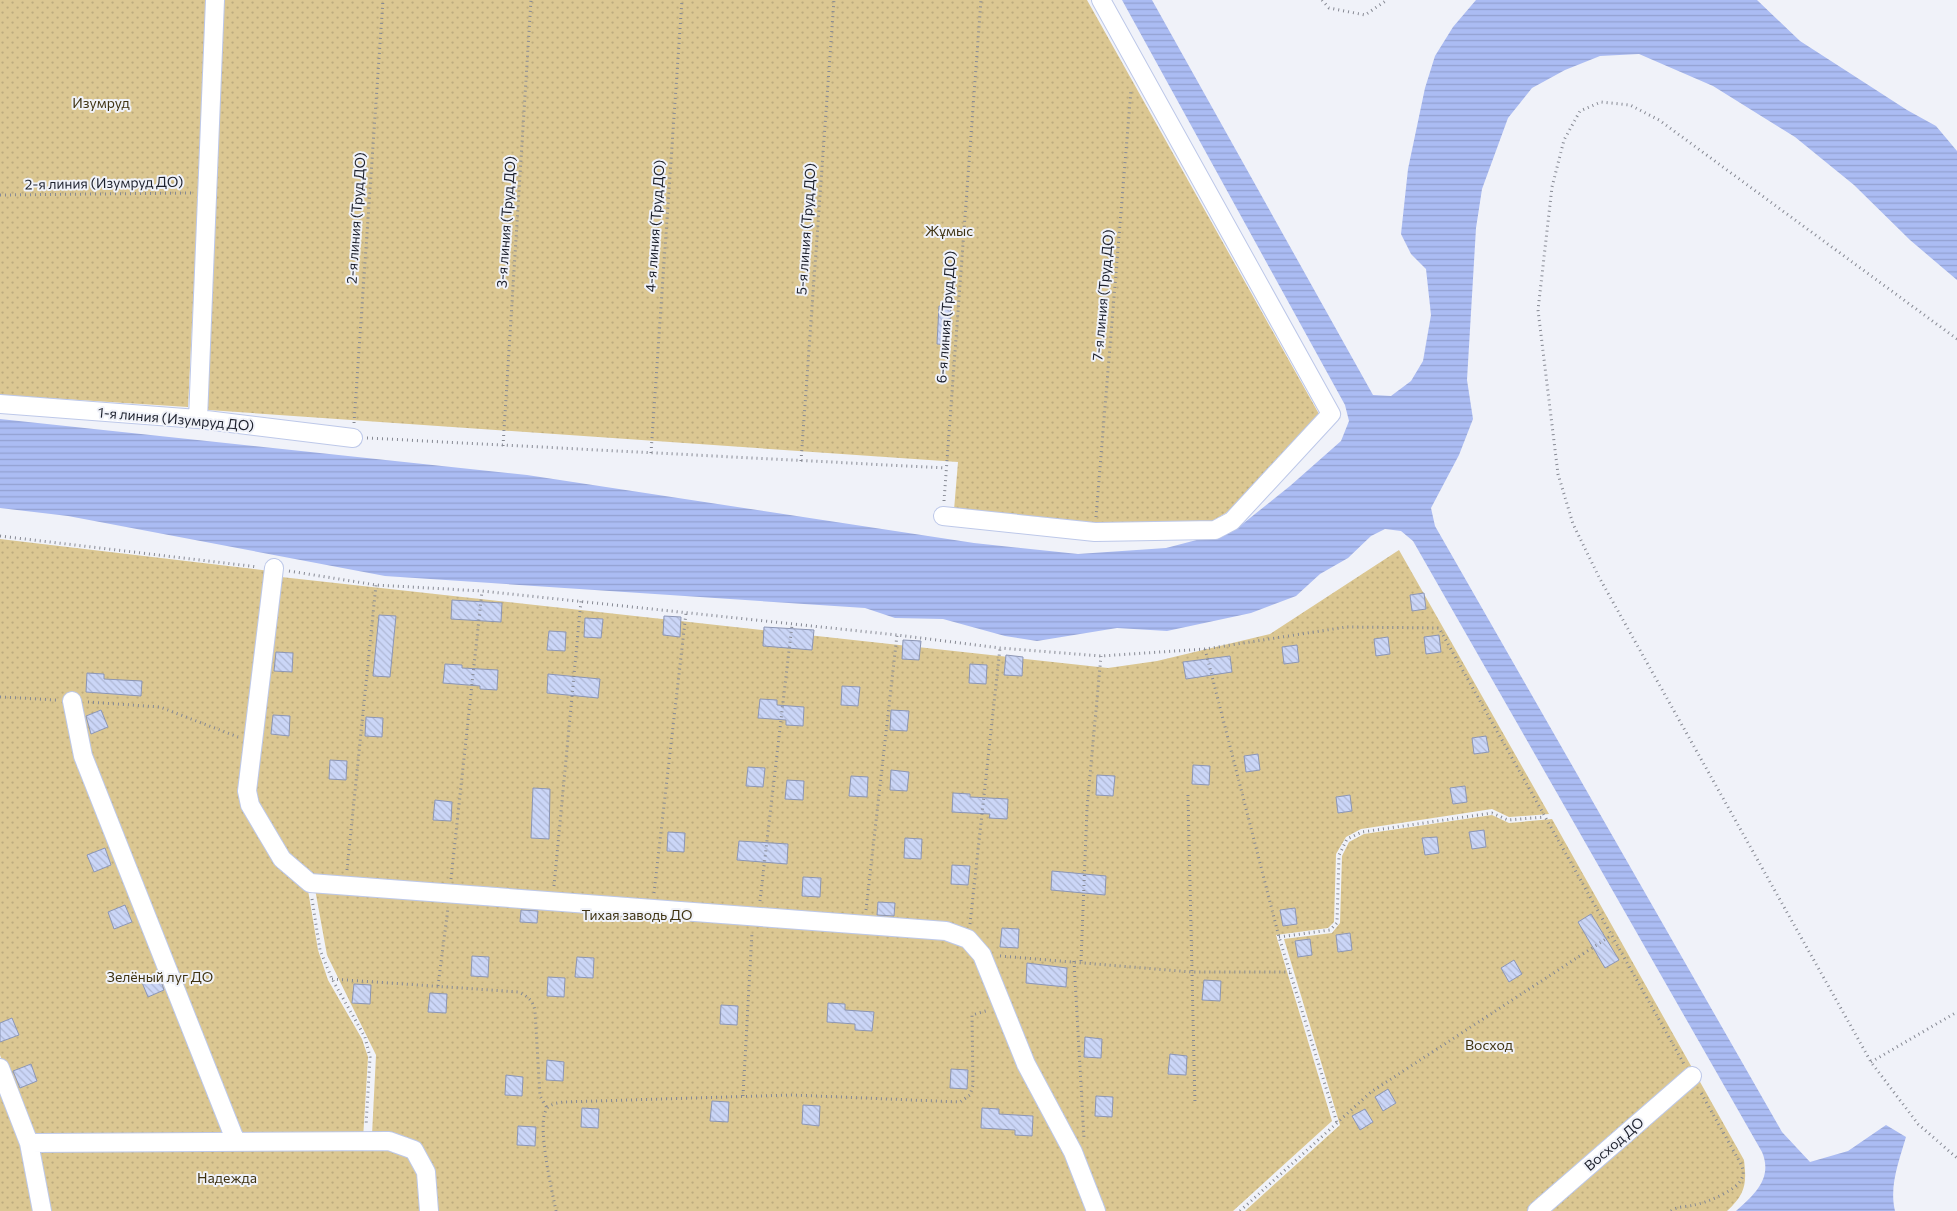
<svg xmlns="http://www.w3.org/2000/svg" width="1957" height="1211" font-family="Commissioner,sans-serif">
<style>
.garden{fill:url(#garden-dots)}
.water{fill:url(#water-rules)}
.building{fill:url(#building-back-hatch);stroke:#8c96b5}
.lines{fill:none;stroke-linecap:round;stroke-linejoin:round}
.minor-casing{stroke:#bdc8e9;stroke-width:20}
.path{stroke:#868993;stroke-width:3;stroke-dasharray:1 4;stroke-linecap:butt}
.minor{stroke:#fff;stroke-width:18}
.labels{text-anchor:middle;stroke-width:4;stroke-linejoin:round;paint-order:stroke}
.park-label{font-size:14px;fill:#3f3312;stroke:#f0f2f9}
.street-label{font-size:14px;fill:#1d212d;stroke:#f0f2f9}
</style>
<defs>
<pattern id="garden-dots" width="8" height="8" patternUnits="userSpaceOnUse" patternTransform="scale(1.25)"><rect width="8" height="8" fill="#dbc792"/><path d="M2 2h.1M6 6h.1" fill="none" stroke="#bcab7e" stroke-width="1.8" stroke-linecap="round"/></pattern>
<pattern id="water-rules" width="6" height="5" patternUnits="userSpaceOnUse" patternTransform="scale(1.25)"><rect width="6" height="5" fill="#abbcf3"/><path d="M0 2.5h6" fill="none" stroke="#93a1d1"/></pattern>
<pattern id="building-back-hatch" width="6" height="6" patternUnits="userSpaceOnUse" patternTransform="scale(1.25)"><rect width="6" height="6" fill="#cbd6f7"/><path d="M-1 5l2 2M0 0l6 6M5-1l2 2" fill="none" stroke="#aeb7d4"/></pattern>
</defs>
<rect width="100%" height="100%" fill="#f0f2f9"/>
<!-- garden -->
<path class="garden" d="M0,0H208L188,407L0,395Z
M219,0H1087L1319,414L1229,511L1211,522L1093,525L954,510L958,462L194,409Z
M0,539L270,571L243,791L307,884L318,950L328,980L362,1039L368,1057L363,1139L32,1138L0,1055Z
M1399,550L1549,814L1509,817L1492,809L1361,829L1346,837L1336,854L1334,922L1328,928L1276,935L1332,1121L1233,1211H435L419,1147L372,1135L376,1055L327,955L315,889L286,855L265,817L254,791L281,577L1108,668L1157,661L1270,634Z
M1492,815L1509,823L1552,819L1744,1160C1747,1185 1745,1194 1727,1211H1245L1340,1125L1284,939L1332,933L1340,923L1342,856L1349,842L1364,834Z
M0,1078L25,1144L39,1211H0Z
M34,1146H386L409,1155L418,1173L421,1211H46Z"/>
<!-- water -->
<path class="water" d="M1122,0H1152L1373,395L1391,396L1411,381L1423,361L1431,315L1426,269L1411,254L1401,234L1408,169L1425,88L1435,56L1453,27L1476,0H1757L1800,41L1907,110L1936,126L1957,151V280L1910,240L1854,185L1795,137L1713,86L1639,54L1600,56L1565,70L1532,88L1508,118L1482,189L1476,228L1467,380L1473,419L1459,455L1431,508L1435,526L1782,1132L1810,1162L1848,1151L1886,1125L1906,1137C1899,1161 1889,1186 1895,1211H1736C1755,1194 1773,1178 1762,1152L1413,541L1401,531L1385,529L1371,536L1348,558L1320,574L1296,596L1251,613L1167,631L1117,628L1037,641L1005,636L943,619L895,618L865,608L385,576L68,516L0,508V419L527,475L974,543L1078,554L1166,548L1235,530L1290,486L1341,441L1349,421L1345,405Z"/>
<!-- building -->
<path class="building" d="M939,306L951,307L948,345L937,344Z
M1424,593L1426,609L1412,611L1410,595Z
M452,600L502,603L501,622L451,619Z
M379,615L396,616L390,677L373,676Z
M664,616L681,617L680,637L663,635Z
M585,618L603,619L601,638L584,637Z
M764,627L814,630L812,650L763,646Z
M549,631L566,632L565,651L547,650Z
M1439,635L1441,652L1426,654L1424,637Z
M1388,637L1390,654L1376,656L1374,639Z
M903,640L921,641L919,660L902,659Z
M1297,645L1299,662L1284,664L1282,647Z
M276,652L293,653L292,672L274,671Z
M1006,655L1023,657L1022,676L1004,675Z
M1230,656L1232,672L1186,679L1183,662Z
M445,664L462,665V668L498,670L497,690L480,689V686L443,683Z
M970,664L987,665L986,684L969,683Z
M87,673L104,674V679L142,681L141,696L86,692Z
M548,674L600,679L598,698L547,693Z
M842,686L860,687L858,706L841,705Z
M760,699L777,700V705L804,707L803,726L786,725V720L758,718Z
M101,710L108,727L91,734L86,716Z
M891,710L909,711L907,731L890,730Z
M273,715L290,716L289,736L271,734Z
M366,717L383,718L382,737L365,736Z
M1486,736L1489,752L1474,754L1472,738Z
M1258,754L1260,770L1246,772L1244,756Z
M330,760L347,761L346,780L329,779Z
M1193,765L1210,766L1209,785L1192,784Z
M748,767L765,768L763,787L746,786Z
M891,770L909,772L907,791L890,790Z
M1097,775L1115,776L1113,796L1096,795Z
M851,776L868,777L867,797L849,796Z
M787,780L804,781L803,800L785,799Z
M1465,786L1467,802L1453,804L1450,788Z
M533,788L550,789L549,839L531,838Z
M953,793L970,794V797L1008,799L1007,819L989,818L990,814L952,812Z
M1350,795L1352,811L1338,813L1336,797Z
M435,800L452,802L451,821L433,820Z
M1484,830L1486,847L1472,849L1469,832Z
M668,832L685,833L684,852L667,851Z
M1437,837L1439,853L1425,855L1422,838Z
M905,838L922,839L921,859L904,858Z
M739,841L788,844L787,864L737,860Z
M105,848L111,865L94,872L87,855Z
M952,865L970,866L968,885L951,884Z
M1052,871L1106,876L1105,895L1051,890Z
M803,877L821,878L820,897L802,896Z
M878,902L895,903L894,916L877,915Z
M125,905L132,922L114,929L108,912Z
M1295,908L1297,924L1283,926L1280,910Z
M521,910L538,911L537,923L520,922Z
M1591,914L1619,960L1605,968L1578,922Z
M1002,928L1019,929L1018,948L1000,947Z
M1350,933L1352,950L1338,952L1336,935Z
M1310,939L1312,955L1298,957L1295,941Z
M472,956L489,957L488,977L471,976Z
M577,957L594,958L593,978L575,977Z
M1514,960L1522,974L1509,982L1501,968Z
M1027,963L1067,968L1066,987L1026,983Z
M158,973L164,990L148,997L141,980Z
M548,977L565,978L564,997L547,996Z
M1204,980L1221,981L1220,1001L1202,1000Z
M354,984L371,985L370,1004L352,1003Z
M430,993L447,994L446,1013L428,1012Z
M828,1003L845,1004V1010L874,1012L872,1031L855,1030V1024L827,1022Z
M721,1005L738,1006L737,1025L720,1024Z
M12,1018L19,1035L0,1042V1023Z
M1085,1037L1102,1039L1101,1058L1084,1057Z
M1170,1054L1187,1056L1186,1075L1168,1074Z
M547,1060L564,1062L563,1081L546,1080Z
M31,1064L37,1081L20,1088L13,1071Z
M951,1069L968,1070L967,1089L950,1088Z
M506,1075L523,1077L522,1096L505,1095Z
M1388,1089L1396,1103L1383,1111L1375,1097Z
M1096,1096L1113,1097L1112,1117L1095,1116Z
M712,1101L729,1102L728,1122L710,1121Z
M803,1105L820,1106L819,1126L802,1124Z
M582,1108L599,1109L598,1128L581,1127Z
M982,1108L999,1109V1114L1033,1116L1032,1136L1015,1135V1130L981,1128Z
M1365,1109L1373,1122L1360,1130L1352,1116Z
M518,1126L536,1127L535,1146L517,1145Z"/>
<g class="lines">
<defs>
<path id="minor" d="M0,404L198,419L353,438
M198,419L215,0
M943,516L1095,532L1215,530L1232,521L1331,414L1101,0
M274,568L247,791L250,805L282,859L310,883L946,931L968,939L982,955L1026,1064L1073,1152L1096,1211
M72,701L83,756L236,1142
M0,1068L29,1143L42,1211
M29,1143L389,1141L414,1150L426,1172L429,1211
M1537,1211L1692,1076"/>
</defs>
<!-- minor casing -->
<use href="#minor" class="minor-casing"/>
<!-- path -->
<path class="path" d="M1322,0L1329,8L1365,15L1387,0
M0,195L192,193
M1957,339L1659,120L1630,105L1601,102L1580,111L1564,140L1552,187L1538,310L1558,474L1573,524L1600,579L1871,1062L1918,1124L1957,1158
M354,423L383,0
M367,438L946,468
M503,446L531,0
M651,453L682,0
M801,461L834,0
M944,501L981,0
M1096,517L1131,90
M0,536L258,567
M289,571L376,585L482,591L897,635L1000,648L1101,656L1205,649L1346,627L1439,628L1684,1064
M1205,649L1279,937L1337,1123
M0,697L57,700
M88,702L160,707L238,737
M1188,795L1195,1105
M347,870L376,585
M451,879L482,591
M554,886L581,601
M654,893L686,613
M312,899L320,950L332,979L365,1037L370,1057L366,1126
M760,901L792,625
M866,910L897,635
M970,924L1000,648
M1279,937L1330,930L1337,923L1339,855L1347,839L1362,832L1492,813L1508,820L1545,817
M1000,956L1191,972H1290
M1074,961L1084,1138
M1081,961L1087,808L1101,656
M332,979L519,992C528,997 533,1000 535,1011L540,1096L547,1108
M438,986L448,908
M1871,1062L1957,1012
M743,1096L752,932
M556,1211C552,1190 537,1128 546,1110C549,1104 557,1103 563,1102L792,1095L960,1102L970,1095L973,1085L972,1015L989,1010
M1240,1211L1371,1092L1612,935
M1671,1211C1677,1206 1687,1207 1694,1205C1706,1203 1738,1190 1742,1178C1744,1174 1743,1170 1742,1166L1700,1091"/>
<!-- minor -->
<use href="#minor" class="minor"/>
</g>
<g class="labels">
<!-- park labels -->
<g class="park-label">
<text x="101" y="108">Изумруд</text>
<text x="949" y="236">Жұмыс</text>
<text x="637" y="920">Тихая заводь ДО</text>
<text x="160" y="982">Зелёный луг ДО</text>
<text x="1489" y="1050">Восход</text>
<text x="227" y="1183">Надежда</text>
</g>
<!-- street labels -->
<g class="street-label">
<text transform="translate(104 183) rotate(-1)" y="5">2-я линия (Изумруд ДО)</text>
<text transform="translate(356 218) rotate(-86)" y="5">2-я линия (Труд ДО)</text>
<text transform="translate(506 222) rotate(-86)" y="5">3-я линия (Труд ДО)</text>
<text transform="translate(655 226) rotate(-86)" y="5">4-я линия (Труд ДО)</text>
<text transform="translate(806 229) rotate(-86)" y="5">5-я линия (Труд ДО)</text>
<text transform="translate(1103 295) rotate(-85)" y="5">7-я линия (Труд ДО)</text>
<text transform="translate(946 317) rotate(-86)" y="5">6-я линия (Труд ДО)</text>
<text transform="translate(176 419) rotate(5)" y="5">1-я линия (Изумруд ДО)</text>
<text transform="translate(1614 1144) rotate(-41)" y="5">Восход ДО</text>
</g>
</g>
</svg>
